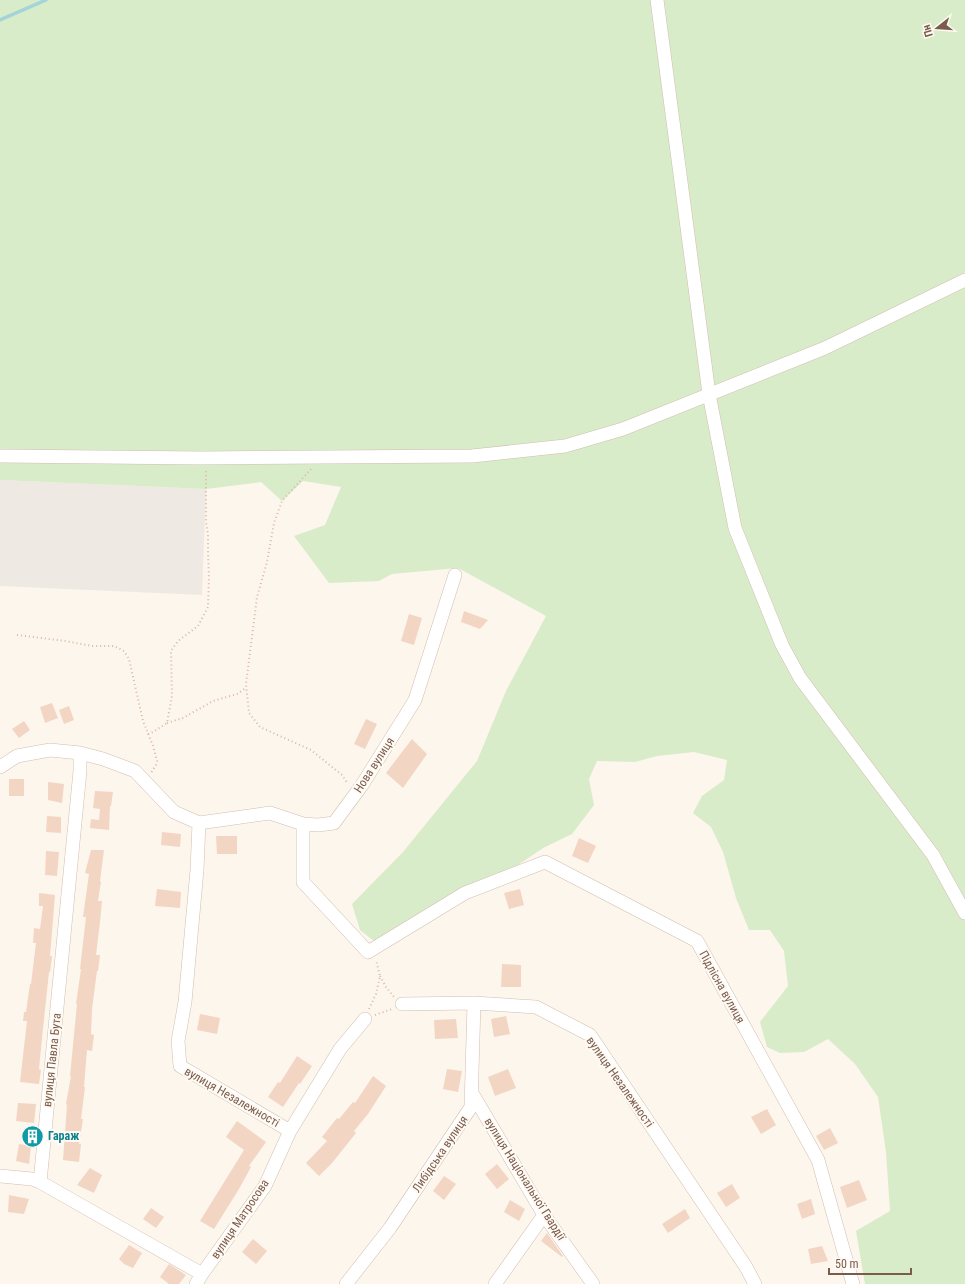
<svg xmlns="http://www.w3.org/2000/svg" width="965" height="1284" font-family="'Roboto Condensed',sans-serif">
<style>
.industrial{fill:#efe9e4}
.green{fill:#d8ecc9}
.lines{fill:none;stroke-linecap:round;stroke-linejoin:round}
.stream{stroke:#a5d3da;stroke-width:3.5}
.building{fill:#f3d5c3}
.minor-casing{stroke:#d1beb0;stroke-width:14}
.path{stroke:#d9b8a5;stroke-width:2;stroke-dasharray:1 3;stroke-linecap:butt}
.minor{stroke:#fff;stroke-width:13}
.labels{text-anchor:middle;stroke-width:4;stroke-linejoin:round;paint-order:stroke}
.street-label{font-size:12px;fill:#7a5c4d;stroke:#fffaf3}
.culture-label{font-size:12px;font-weight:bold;fill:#0d838f;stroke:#fffaf3;text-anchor:start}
</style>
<rect width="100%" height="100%" fill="#fdf6ec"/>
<!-- industrial -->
<path class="industrial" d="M0,480L206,489L202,595L0,586Z"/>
<!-- green -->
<path class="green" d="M0,0H965V1284H865L856,1231L890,1211L886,1152L878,1097L855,1064L828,1039L804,1052L780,1053L767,1047L760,1022L788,986L784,951L770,930H749L736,898L723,852L711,827L693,813L702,796L724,780L727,760L694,752L657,756L635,762L597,761L589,779L594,805L572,834L543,848L509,871L384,949L360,930L352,904L403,852L477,761L506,691L546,616L458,568L392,574L379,581L329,583L294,536L325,525L341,487L303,481L282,501L261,482L206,489L0,480Z"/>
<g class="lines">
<!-- stream -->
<path class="stream" d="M0,20L46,0"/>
</g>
<!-- building -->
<path class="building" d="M464,611L488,620L480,629L461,622Z
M409,614L422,618L414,645L401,641Z
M52,703L58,718L45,723L40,707Z
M69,706L74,720L64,724L59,710Z
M366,719L377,724L365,749L354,744Z
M24,721L30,730L19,738L12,729Z
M412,739L427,754L403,788L386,773Z
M9,779H24V796H9Z
M48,782L64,784L62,803L48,800Z
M95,791L113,792L111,806H110L109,830L90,828L91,819L99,820L100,809L93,808Z
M47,816L61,817V833L46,832Z
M162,832L181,834L180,847L161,845Z
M216,836H237V854H217Z
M579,838L596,846L588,863L572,856Z
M91,850H104L100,881L101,882L98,901H102L100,922L96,955H100L98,971H97L92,1009L91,1034L94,1035L92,1051L87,1050L84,1087H85L81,1119H83L79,1144H81L79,1162L63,1160L67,1105L66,1104L71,1076H70L77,1004H76L81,969H80L86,917H83L89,874L85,873Z
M46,851L59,852L57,876L45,875Z
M157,889L181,892L180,908L155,906Z
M520,889L524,905L509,909L504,893Z
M39,893L55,895L50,956H52L50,972H49L42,1038L39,1069L41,1070L39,1084L20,1082L27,1021H23L24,1012H26L30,984H31L36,943H33L34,928L40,929L43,906H39Z
M502,964L521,965V987H501Z
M200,1014L220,1018L217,1034L197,1030Z
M506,1016L510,1034L494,1037L491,1019Z
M456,1019L458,1038L435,1039L434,1020Z
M297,1056L312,1066L300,1084L299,1083L283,1107L268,1097L278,1082L280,1083Z
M447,1069L462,1071L458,1092L443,1089Z
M508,1069L516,1088L495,1096L488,1077Z
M373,1076L386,1086L368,1114L354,1131L356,1133L332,1163L319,1176L306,1163L327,1141L322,1137L337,1118L339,1119L353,1102L355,1103Z
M18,1103L36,1104L34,1123L16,1121Z
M767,1109L776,1125L761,1134L751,1117Z
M237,1121L266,1142L249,1166L251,1167L239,1189L214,1229L200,1221L244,1150L226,1137Z
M830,1128L838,1143L824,1150L816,1136Z
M19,1144L31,1146L29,1164L16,1161Z
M497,1164L509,1179L497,1189L485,1174Z
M90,1168L102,1175L94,1193L77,1185Z
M444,1176L456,1184L444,1200L433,1191Z
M859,1180L867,1200L847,1208L840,1187Z
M732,1184L740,1198L726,1207L717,1193Z
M9,1195L29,1199L24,1214L8,1212Z
M811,1199L815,1214L802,1219L797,1204Z
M510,1200L525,1209L519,1221L504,1212Z
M151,1208L164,1217L156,1228L143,1219Z
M685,1209L690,1218L668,1233L662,1224Z
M547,1233L563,1256L562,1257L541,1241Z
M253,1239L267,1251L256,1264L242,1252Z
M129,1245L142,1253L133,1268L124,1264L119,1259Z
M822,1246L828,1261L811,1264L808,1249Z
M169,1264L186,1275L179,1284H169L160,1277Z"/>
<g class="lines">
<defs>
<path id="minor" d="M657,0L709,394L735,528L782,645L800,678L933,855L965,913
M0,456L202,458L472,456L565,446L623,429L825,348L965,280
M80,753V771L40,1182L202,1274
M0,767L17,756L50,750L80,753L103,759L135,771L174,812L199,823L197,870L185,1002L178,1041L180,1066L290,1131
M199,823L270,813L303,824L318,825L334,823L362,785L415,700L455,575
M303,824V882L368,952L465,893L545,862L697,941L818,1160L853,1284
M402,1004L474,1003L536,1007L590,1035L746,1267L755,1284
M472,1093L544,1215L593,1284
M0,1176L32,1179L40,1182
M196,1284L202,1274L265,1186L290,1131L340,1049L365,1019
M346,1284L390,1228L471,1107L474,1003
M495,1284L544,1215"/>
</defs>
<!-- minor casing -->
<use href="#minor" class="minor-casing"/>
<!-- path -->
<path class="path" d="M311,469L282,501L274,523L267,562L257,597L246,684L249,713L260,727L311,750L342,775L348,784
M17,635L65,641L92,646H114L124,651L129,659L143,721L153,746L157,761L156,765L151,773
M167,723L183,718L213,701L237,694L246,688
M148,734L153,732L167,723L172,696L171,651L178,641L198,626L208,607L209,578L208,552V535L206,522V470
M380,976L386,987L394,997
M369,1009L376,994L380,976L376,960
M375,1015L392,1009"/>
<!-- minor -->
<use href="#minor" class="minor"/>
</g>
<!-- icons -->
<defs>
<symbol id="building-disc" viewBox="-11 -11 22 22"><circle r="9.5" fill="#0f9aa8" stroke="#fffaf3"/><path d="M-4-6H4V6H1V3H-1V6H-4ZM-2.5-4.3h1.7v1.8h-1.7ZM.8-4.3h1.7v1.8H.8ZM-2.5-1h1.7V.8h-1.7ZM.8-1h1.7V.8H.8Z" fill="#fff"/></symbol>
</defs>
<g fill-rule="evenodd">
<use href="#building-disc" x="20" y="1124" width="25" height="25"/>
</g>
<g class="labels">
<!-- street labels -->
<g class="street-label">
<text transform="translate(374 765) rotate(-57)" y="4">Нова вулиця</text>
<text transform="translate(722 987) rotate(61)" y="4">Підлісна вулиця</text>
<text transform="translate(52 1060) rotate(-84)" y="4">вулиця Павла Бута</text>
<text transform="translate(620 1082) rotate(55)" y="4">вулиця Незалежності</text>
<text transform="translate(232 1097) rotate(30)" y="4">вулиця Незалежності</text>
<text transform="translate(440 1154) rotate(-56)" y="4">Либідська вулиця</text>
<text transform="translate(525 1179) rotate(58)" y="4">вулиця Національної Гвардії</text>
<text transform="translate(240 1219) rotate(-56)" y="4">вулиця Матросова</text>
</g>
<!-- culture labels -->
<g class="culture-label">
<text x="48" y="1140">Гараж</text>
</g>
</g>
<!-- north arrow -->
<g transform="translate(937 28) rotate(253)" stroke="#fffaf3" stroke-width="3" paint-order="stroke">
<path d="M0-3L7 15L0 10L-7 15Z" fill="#7a5c4d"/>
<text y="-6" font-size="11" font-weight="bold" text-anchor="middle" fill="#7a5c4d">Пн</text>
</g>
<!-- scale -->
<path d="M829 1268v6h82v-6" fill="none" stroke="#7a5c4d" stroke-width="2"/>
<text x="835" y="1268" font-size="12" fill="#7a5c4d" stroke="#fffaf3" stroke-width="3" paint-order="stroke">50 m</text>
</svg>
